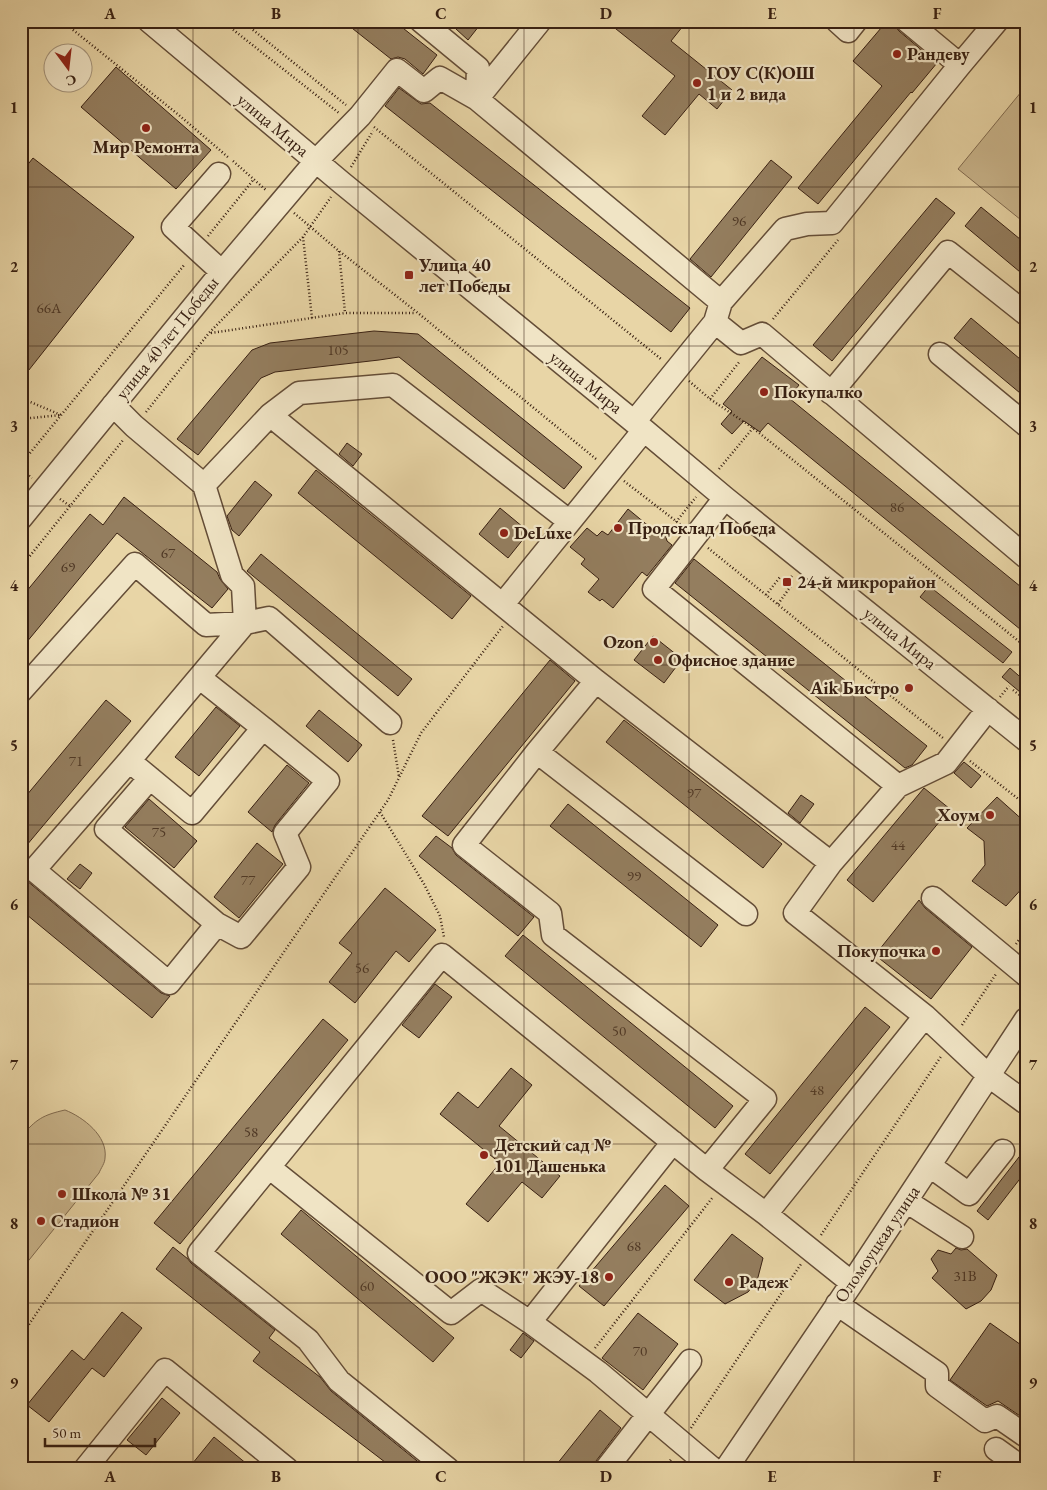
<svg xmlns="http://www.w3.org/2000/svg" width="1047" height="1490" font-family="'EB Garamond',serif">
<style>
.green{fill:#cab68d;stroke:#816b50}
.building{fill:#947e5f;stroke:#382012}
.lines{fill:none;stroke-linecap:round;stroke-linejoin:round}
.minor-casing{stroke:#644d37;stroke-width:25}
.path{stroke:#382012;stroke-width:2.5;stroke-dasharray:1 2.5;stroke-linecap:butt}
.minor{stroke:#f0e4c5;stroke-width:22}
.grid{fill:none;stroke:#382012;stroke-width:1;stroke-opacity:0.55}
.poi-dot{fill:#8f2418;stroke:#f0e4c5;stroke-width:2}
.labels{text-anchor:middle;stroke-width:4.5;stroke-linejoin:round;paint-order:stroke}
.number-label{font-size:15px;fill:#4f3825}
.poi-label{font-size:18px;font-weight:bold;fill:#382012;stroke:#f0e4c5;text-anchor:start}
.street-label{font-size:18px;fill:#382012;stroke:#f0e4c5}
.neatline{fill:none;stroke:#382012;stroke-width:2}
.grid-label{font-size:16px;text-anchor:middle;font-weight:bold;fill:#382012}
</style>
<rect width="100%" height="100%" fill="#e8d5a6"/>
<filter id="stains"><feTurbulence type="fractalNoise" baseFrequency=".004" numOctaves="4"/><feColorMatrix values="0 0 0 0 .2 0 0 0 0 .09 0 0 0 0 .02 0 0 0 .5 -.17"/></filter>
<radialGradient id="worn" r=".72"><stop offset=".6" stop-color="#630" stop-opacity="0"/><stop offset="1" stop-color="#630" stop-opacity=".3"/></radialGradient>
<!-- green -->
<path class="green" d="M1026,86V224L958,169Z
M65,1110C83,1117 108,1136 105,1158C105,1163 101,1168 99,1173L21,1270V1137C36,1119 43,1115 65,1110Z"/>
<!-- building -->
<path class="building" d="M343,21H394L437,55L423,74L405,59L398,57L391,59Z
M462,21H483L468,40L456,29Z
M606,21H687L671,41L732,90L717,109L699,94L665,135L642,116L675,76Z
M887,21H891L899,31L937,63L912,93L911,92L818,204L798,188L882,86L853,61Z
M116,67L211,150L176,189L81,107Z
M399,88L421,104L430,103L690,308L671,332L385,106Z
M33,158L134,237L21,380V173Z
M771,160L792,177L711,277L690,259Z
M936,198L955,213L832,361L813,345Z
M981,207L1026,244V277L965,226Z
M971,318L1026,364V398L954,338Z
M374,331L418,334L582,467L564,489L399,357L379,360L275,372L261,378L198,455L177,439L252,350L270,343Z
M762,357L799,385L789,398L1026,591V634L768,423L760,432L744,421L732,434L721,424L732,411L723,404Z
M347,443L362,454L353,466L339,454Z
M316,470L471,596L452,619L298,493Z
M255,481L272,495L239,536L232,530L227,516Z
M124,497L217,572L220,579L228,589L212,608L117,533L21,649V598L90,514L103,525Z
M500,508L529,532L508,558L479,534Z
M628,509L651,528L654,526L657,527L665,534L667,541L672,545L647,576L642,572L613,608L602,599L600,601L588,592L599,579L581,564L585,559L570,547L587,528L597,536L602,531L608,535Z
M261,554L412,679L398,696L247,571Z
M694,559L927,746L912,765L905,768L675,583Z
M929,586L1012,652L1003,663L920,597Z
M653,636L682,659L664,683L634,660Z
M550,660L575,681L448,836L422,816Z
M1010,668L1026,682V697L1002,677Z
M106,700L131,721L21,852V802Z
M216,707L240,726L199,776L175,757Z
M319,710L362,745L348,762L306,726Z
M624,720L782,844L763,868L606,742Z
M964,762L981,776L971,788L954,773Z
M287,765L309,783L275,825L272,832L248,812Z
M924,788L950,809L873,902L847,880Z
M801,795L814,804L800,823L788,813Z
M997,797L1026,823V884L1006,906L972,881L985,865L984,841L967,828Z
M149,799L197,841L174,868L125,827Z
M568,804L718,925L701,947L550,826Z
M436,836L452,848L456,855L534,917L518,936L419,856Z
M257,843L283,864L239,918L214,897Z
M80,864L92,873L80,889L67,879Z
M21,874L26,880L161,993L170,996L152,1018L21,910Z
M385,888L436,930L409,962L396,951L355,1003L329,982L352,953L339,943Z
M919,900L925,908L972,947L931,999L875,955Z
M523,935L733,1106L715,1128L505,956Z
M435,984L452,997L419,1038L402,1025Z
M865,1007L890,1027L770,1174L745,1154Z
M323,1019L348,1040L180,1244L154,1223Z
M511,1068L532,1085L499,1126L560,1176L542,1198L522,1182L488,1222L466,1204L500,1163L440,1114L458,1092L478,1108Z
M1026,1148V1171L988,1220L977,1211Z
M665,1185L689,1206L604,1306L579,1286Z
M301,1210L454,1338L433,1362L281,1234Z
M732,1234L763,1258L757,1281L748,1292L725,1304L694,1280Z
M173,1247L188,1259L191,1263L275,1330L269,1338L320,1377L331,1391L427,1469H394L253,1361L260,1352L156,1269Z
M956,1248L961,1250L967,1249L997,1275L991,1290L981,1301L966,1309L932,1278L938,1271L931,1259L938,1250L951,1254Z
M122,1312L142,1328L104,1377L92,1368L49,1422L27,1405L72,1350L84,1360Z
M638,1313L678,1344L643,1390L602,1358Z
M990,1323L1024,1347L1021,1366L1026,1370V1420L998,1401L987,1406L950,1380Z
M523,1333L534,1341L521,1358L510,1350Z
M162,1398L180,1413L146,1455L127,1440Z
M600,1410L621,1428L596,1461L593,1469H553Z
M214,1437L253,1469H188Z"/>
<g class="lines">
<defs>
<path id="minor" d="M149,21L342,183L644,430L725,498L1026,740
M421,21L478,68L477,99L721,302
M837,21L848,31L856,21
M907,21L960,65
M219,174L173,227L222,272
M715,322L741,343L762,334L1026,557
M940,354L1026,425
M831,393L948,252L1026,314
M113,405L134,426L204,485L270,415L596,681L831,863
M270,415L299,393L393,385L569,521
M634,422L715,322L721,302L785,229L807,224L832,223L960,65L997,21
M725,498L654,589L898,786
M21,518L222,272L316,161L360,116L397,70L424,91L440,78L477,99L540,21
M503,604L644,430
M200,678L263,728
M596,681L537,752L464,845L550,913L553,935L765,1099L707,1170L766,1214L852,1283
M21,691L135,564L206,625L245,623L243,586L232,575L204,485
M988,709L946,763L898,786L831,863L795,913L925,1016L989,1076L1026,1103
M537,752L746,914
M139,769L192,813L263,728L328,781L285,833L299,867L241,937L217,924
M150,778L106,829L217,924L169,983L34,870L129,761L245,623L269,618L390,723
M933,898L1026,975
M930,1166L969,1194L1003,1151
M270,1168L451,1313L481,1290L530,1322L598,1372L713,1469
M906,1201L962,1237
M766,1214L925,1016
M837,1304L937,1373V1386L985,1421L997,1416L1026,1436
M530,1322L673,1142
M996,1449L1024,1469
M85,1469L165,1370L287,1469
M448,1469L339,1381L308,1340L199,1253L442,955L707,1170
M606,1469L690,1361
M726,1469L852,1283L1026,1019"/>
</defs>
<!-- minor casing -->
<use href="#minor" class="minor-casing"/>
<!-- path -->
<path class="path" d="M62,21L180,116L229,158
M222,21L339,113
M242,21L346,105
M374,127L661,359
M233,161L267,191
M351,167L373,131
M294,213L339,251L418,313L596,459
M208,236L254,179
M303,237L312,318
M339,251L345,313
M773,319L838,240
M211,333L345,313H416
M689,381L710,399L753,428L1026,647
M21,398L61,415L21,419
M710,399L740,361
M146,412L209,333L303,237L331,197
M21,464L185,264
M21,469L32,478
M719,469L753,428
M624,481L681,525
M60,499L70,506
M676,522L696,497
M708,548L943,738
M21,567L124,439
M787,582L792,576
M766,595L780,577
M778,604L791,586
M1013,690L1026,700
M1000,697L1009,686
M393,740L399,777
M970,761L1026,805
M380,812L424,884L440,916L444,937
M1016,944L1026,930
M962,1025L996,974
M821,1235L942,1055
M21,1336L388,800L421,733L503,626
M595,1348L713,1197
M691,1428L801,1264
M664,1469L672,1458"/>
<!-- minor -->
<use href="#minor" class="minor"/>
</g>
<!-- grid -->
<path class="grid" d="M193,21V1469M358,21V1469M524,21V1469M689,21V1469M854,21V1469M21,187H1026M21,346H1026M21,506H1026M21,665H1026M21,825H1026M21,984H1026M21,1144H1026M21,1303H1026"/>
<!-- markers -->
<g class="poi-dot">
<circle cx="897" cy="54" r="5"/>
<circle cx="697" cy="83" r="5"/>
<circle cx="146" cy="128" r="5"/>
<rect x="404" y="270" width="10" height="10" rx="2.5"/>
<circle cx="764" cy="392" r="5"/>
<circle cx="618" cy="528" r="5"/>
<circle cx="504" cy="533" r="5"/>
<rect x="782" y="577" width="10" height="10" rx="2.5"/>
<circle cx="654" cy="642" r="5"/>
<circle cx="658" cy="660" r="5"/>
<circle cx="909" cy="688" r="5"/>
<circle cx="990" cy="815" r="5"/>
<circle cx="936" cy="951" r="5"/>
<circle cx="484" cy="1155" r="5"/>
<circle cx="62" cy="1194" r="5"/>
<circle cx="41" cy="1221" r="5"/>
<circle cx="609" cy="1277" r="5"/>
<circle cx="729" cy="1282" r="5"/>
</g>
<g class="labels">
<!-- number labels -->
<g class="number-label">
<text x="739" y="226">96</text>
<text x="49" y="313">66А</text>
<text x="338" y="355">105</text>
<text x="897" y="512">86</text>
<text x="168" y="558">67</text>
<text x="68" y="572">69</text>
<text x="76" y="766">71</text>
<text x="694" y="798">97</text>
<text x="159" y="837">75</text>
<text x="898" y="850">44</text>
<text x="634" y="881">99</text>
<text x="248" y="885">77</text>
<text x="362" y="973">56</text>
<text x="619" y="1036">50</text>
<text x="817" y="1095">48</text>
<text x="251" y="1137">58</text>
<text x="634" y="1251">68</text>
<text x="965" y="1281">31В</text>
<text x="367" y="1291">60</text>
<text x="640" y="1356">70</text>
</g>
<!-- poi labels -->
<g class="poi-label">
<text x="907" y="60">Рандеву</text>
<text x="707" y="79">ГОУ С(К)ОШ<tspan x="707" dy="21">1 и 2 вида</tspan></text>
<text x="146" y="153" text-anchor="middle">Мир Ремонта</text>
<text x="419" y="271">Улица 40<tspan x="419" dy="21">лет Победы</tspan></text>
<text x="774" y="398">Покупалко</text>
<text x="628" y="534">Продсклад Победа</text>
<text x="514" y="539">DeLuxe</text>
<text x="797" y="588">24-й микрорайон</text>
<text x="644" y="648" text-anchor="end">Ozon</text>
<text x="668" y="666">Офисное здание</text>
<text x="899" y="694" text-anchor="end">Aik Бистро</text>
<text x="980" y="821" text-anchor="end">Хоум</text>
<text x="926" y="957" text-anchor="end">Покупочка</text>
<text x="494" y="1151">Детский сад №<tspan x="494" dy="21">101 Дашенька</tspan></text>
<text x="72" y="1200">Школа № 31</text>
<text x="51" y="1227">Стадион</text>
<text x="599" y="1283" text-anchor="end">ООО "ЖЭК" ЖЭУ-18</text>
<text x="739" y="1288">Радеж</text>
</g>
<!-- street labels -->
<g class="street-label">
<text transform="translate(273 125) rotate(40)" y="6">улица Мира</text>
<text transform="translate(167 338) rotate(-51)" y="6">улица 40 лет Победы</text>
<text transform="translate(586 382) rotate(39)" y="6">улица Мира</text>
<text transform="translate(900 638) rotate(39)" y="6">улица Мира</text>
<text transform="translate(877 1244) rotate(-56)" y="6">Оломоуцкая улица</text>
</g>
</g>
<!-- margin -->
<rect width="1047" height="1490" fill="none" stroke="#e8d5a6" stroke-width="55"/>
<!-- north arrow -->
<g transform="translate(68 68) rotate(165)"><circle r="24" fill="#f0e4c5" stroke="#a6967d"/>
<path d="M0-4L9 19L0 12L-9 19Z" fill="#8f2418"/>
<text y="-8" font-size="14" font-weight="bold" text-anchor="middle" fill="#382012">С</text>
</g>
<!-- scale -->
<path d="M45 1438v8h110v-8" fill="none" stroke="#382012" stroke-width="2.5"/>
<text x="52" y="1438" font-size="15" fill="#382012" stroke="#f0e4c5" stroke-width="4" paint-order="stroke">50 m</text>
<rect x="28" y="28" width="992" height="1434" class="neatline"/>
<g class="grid-label">
<text x="110" y="19">A</text>
<text x="276" y="19">B</text>
<text x="441" y="19">C</text>
<text x="606" y="19">D</text>
<text x="772" y="19">E</text>
<text x="937" y="19">F</text>
<text x="14" y="113">1</text>
<text x="1033" y="113">1</text>
<text x="14" y="272">2</text>
<text x="1033" y="272">2</text>
<text x="14" y="432">3</text>
<text x="1033" y="432">3</text>
<text x="14" y="591">4</text>
<text x="1033" y="591">4</text>
<text x="14" y="751">5</text>
<text x="1033" y="751">5</text>
<text x="14" y="910">6</text>
<text x="1033" y="910">6</text>
<text x="14" y="1070">7</text>
<text x="1033" y="1070">7</text>
<text x="14" y="1229">8</text>
<text x="1033" y="1229">8</text>
<text x="14" y="1388">9</text>
<text x="1033" y="1388">9</text>
<text x="110" y="1482">A</text>
<text x="276" y="1482">B</text>
<text x="441" y="1482">C</text>
<text x="606" y="1482">D</text>
<text x="772" y="1482">E</text>
<text x="937" y="1482">F</text>
</g>
<rect width="100%" height="100%" filter="url(#stains)"/>
<rect width="100%" height="100%" fill="url(#worn)"/>
</svg>
